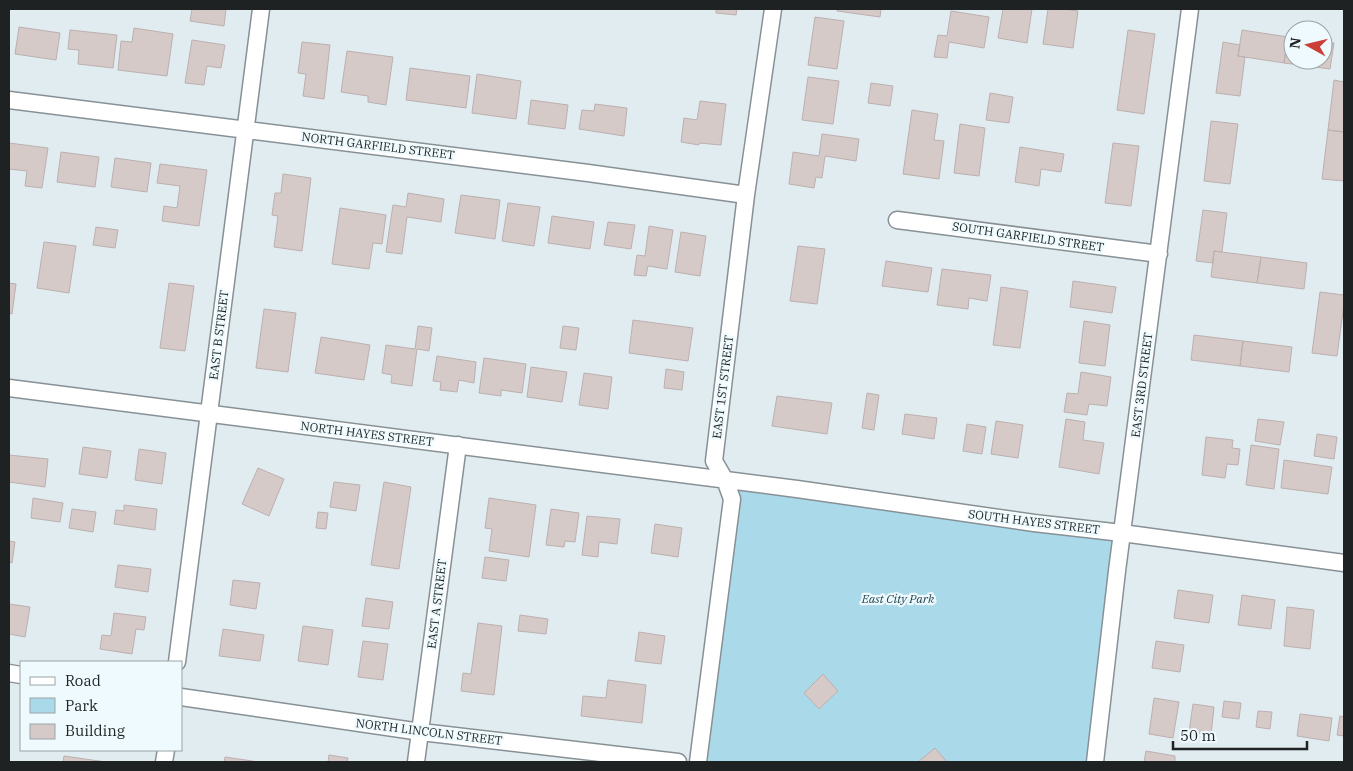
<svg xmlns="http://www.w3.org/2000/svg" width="1353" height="771" font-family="'IBM Plex Serif',serif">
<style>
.green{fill:#aad9ea}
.building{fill:#d5cac8;stroke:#bcb0af}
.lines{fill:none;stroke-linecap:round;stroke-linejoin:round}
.minor-casing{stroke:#879195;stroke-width:19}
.minor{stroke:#fff;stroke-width:16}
.labels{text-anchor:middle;stroke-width:4.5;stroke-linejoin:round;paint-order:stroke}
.street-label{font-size:12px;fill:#1e2223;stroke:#eefafe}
.park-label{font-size:12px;font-style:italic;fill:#1f434e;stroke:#eefafe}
</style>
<rect width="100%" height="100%" fill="#e1ecf1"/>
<!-- green -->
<path class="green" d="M725,480L1122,533L1095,762H698L732,499Z"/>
<!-- building -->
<path class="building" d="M192,9H226L224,26L190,21Z
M716,9H737L736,15L716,13Z
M837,9H881L880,17L837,11Z
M1003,9H1032L1027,43L998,38Z
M1048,9H1064L1078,11L1073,48L1043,44Z
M951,11L989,17L984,48L949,42L947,58L934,57L938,35L947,36Z
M815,17L844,21L837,69L808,65Z
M19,27L60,33L56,60L15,54Z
M134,28L173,34L167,76L118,70L121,41L132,42Z
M70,30L117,35L113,68L78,64L79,50L68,49Z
M1128,30L1155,34L1144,114L1117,110Z
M1242,30L1288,37L1284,63L1238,56Z
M1288,37H1293V60H1323V42L1334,43L1330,69L1284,63Z
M192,40L225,45L221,68L207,66L204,85L185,83Z
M302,42L330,45L324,99L303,96L306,74L298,73Z
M1223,42L1240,45L1238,56L1245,57L1240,96L1216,93Z
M347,51L393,57L386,105L368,102V96L341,92Z
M410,68L470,76L466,108L406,100Z
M477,74L521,81L516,119L472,113Z
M808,77L839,81L833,124L802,120Z
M1334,80L1344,82V132L1328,130Z
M871,83L893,86L890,106L868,103Z
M990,93L1013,97L1009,123L986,120Z
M531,100L568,105L565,129L528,124Z
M700,101L726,104L721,145L699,143V145L681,142L684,118L697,120Z
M595,104L627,108L624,136L579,129L582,110L594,111Z
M912,110L938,114L934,140L944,141L939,179L903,174Z
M1211,121L1238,124L1230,184L1204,181Z
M960,124L985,128L979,176L954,173Z
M1328,130L1344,132V181L1322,179Z
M822,134L859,139L856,161L825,156L822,178L816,177L814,188L789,184L793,152L819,156Z
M9,143L48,148L42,188L25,186L27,171L9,169Z
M1113,143L1139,146L1131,206L1105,203Z
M1020,147L1064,154L1061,172L1041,169L1039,186L1015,182Z
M61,152L99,157L95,187L57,182Z
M115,158L151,163L147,192L111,187Z
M160,164L207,170L199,226L162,221L164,206L177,208L180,186L157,183Z
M283,174L311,178L302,251L274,247L278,216L272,215L275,193H281Z
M408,193L444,199L441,222L407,217L402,254L386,252L393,205L406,207Z
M461,195L500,200L495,239L455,233Z
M508,203L540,207L534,246L502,241Z
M340,208L386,215L382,244L373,243L369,269L332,264Z
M1203,210L1227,213L1222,252L1214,251L1213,263L1196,261Z
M552,216L594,222L590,249L548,243Z
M608,222L635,225L631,249L604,245Z
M649,226L673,230L667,269L648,266L646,276L634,275L637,255L645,256Z
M96,227L118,230L115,248L93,245Z
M681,232L706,236L700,276L675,272Z
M44,242L76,246L69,293L37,288Z
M798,246L825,249L817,304L790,301Z
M1214,251L1261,257L1257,283L1211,277Z
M1261,257L1307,263L1304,289L1257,283Z
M886,261L932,268L928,292L882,286Z
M942,269L991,275L987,301L969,298L968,309L937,305Z
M1073,281L1116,287L1112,313L1070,307Z
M9,283L16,284L12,314L9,313Z
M169,283L194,286L185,351L160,348Z
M1001,287L1028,291L1020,348L993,345Z
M1320,292L1344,295V304L1337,356L1312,353Z
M264,309L296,313L288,372L256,368Z
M633,320L693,328L688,361L629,353Z
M1084,321L1110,325L1105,366L1079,363Z
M418,326L432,328L429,351L417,349L412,386L391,383L392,375L382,373L386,345L415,349Z
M563,326L579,328L576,350L560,348Z
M1194,335L1243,341L1240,366L1191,360Z
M321,337L370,345L364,380L315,373Z
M1243,341L1292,347L1289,372L1240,366Z
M437,356L476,362L474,383L459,380L457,392L440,390L441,382L433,381Z
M484,358L526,364L522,393L501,390V396L479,393Z
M531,367L567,372L562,402L527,397Z
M666,369L684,372L682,390L664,388Z
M1081,372L1111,377L1107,406L1089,404L1087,415L1064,412L1067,393L1078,394Z
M584,373L612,377L608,409L579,405Z
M867,393L879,395L874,430L862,428Z
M777,396L832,403L827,434L772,426Z
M905,414L937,418L934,439L902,434Z
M1066,419L1085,422L1083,440L1104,443L1099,474L1059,467Z
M1258,419L1284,422L1280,445L1255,441Z
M996,421L1023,425L1018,458L991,454Z
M967,424L986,427L982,454L963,451Z
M1317,434L1337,437L1334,459L1314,456Z
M1206,437L1233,440L1232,448L1240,449L1238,465L1227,464L1225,478L1202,475Z
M1251,445L1279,449L1274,489L1246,485Z
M83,447L111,451L107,478L79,474Z
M139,449L166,453L162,484L135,480Z
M9,455L48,459L45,487L9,482Z
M1284,460L1332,467L1328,494L1281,488Z
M258,468L284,479L269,516L242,504Z
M334,482L360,485L356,511L330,507Z
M384,482L411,487L399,569L371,565Z
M33,498L63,503L60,522L31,518Z
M489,498L536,505L529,557L489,551L492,529L485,528Z
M124,505L157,509L155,530L114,524L116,510L124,511Z
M72,509L96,512L93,532L69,528Z
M551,509L579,513L575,542L565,541L564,547L546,545Z
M318,512L328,513L326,529L316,528Z
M587,516L620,519L617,544L599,542L598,557L582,555Z
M655,524L682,528L678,557L651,553Z
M9,541L15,542L12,563L9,562Z
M485,557L509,560L506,581L482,578Z
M118,565L151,569L148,592L115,587Z
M233,580L260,583L256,609L230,605Z
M1178,590L1213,595L1209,623L1174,618Z
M1242,595L1275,600L1271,629L1238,625Z
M366,598L393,602L389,629L362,626Z
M9,604L30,607L25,637L9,634Z
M1287,607L1314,610L1310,649L1284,646Z
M114,613L146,617L144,630L136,629L132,654L100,649L102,635L111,636Z
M520,615L548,619L546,634L518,631Z
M478,623L502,626L494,695L461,691L463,673L471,674Z
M303,626L333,630L328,665L298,661Z
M223,629L264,635L260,661L219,656Z
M639,632L665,636L661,664L635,661Z
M363,641L388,644L383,680L358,677Z
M1156,641L1184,645L1180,672L1152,668Z
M823,674L838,691L819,709L804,693Z
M608,680L646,685L642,723L581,716L583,696L606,698Z
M1154,698L1179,702L1173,738L1149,734Z
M1224,701L1241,703L1239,719L1222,717Z
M1193,704L1214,707L1211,735L1189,732Z
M1258,711L1272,712L1270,729L1256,727Z
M1300,714L1332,718L1329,741L1297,736Z
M1340,716L1344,717V736L1337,735Z
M935,748L947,762H918Z
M1146,751L1175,756V762H1144Z
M329,755L348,758L347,762H328Z
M64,756L106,762H63Z
M225,757L259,762H224Z"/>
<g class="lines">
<defs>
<path id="minor" d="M9,100L588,173L746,195
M897,220L1159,254
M9,388L797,489L1034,523L1122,533L1344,563
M177,662L261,9
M9,673L21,675
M181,697L421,732L678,762
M164,762L166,750
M416,762L458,445
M698,762L732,499L725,480L714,461L746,195L773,9
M1095,762L1117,571L1190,9"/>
</defs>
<!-- minor casing -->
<use href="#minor" class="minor-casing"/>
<!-- minor -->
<use href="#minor" class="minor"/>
</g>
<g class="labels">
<!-- street labels -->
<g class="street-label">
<text transform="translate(378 146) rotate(7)" y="4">NORTH GARFIELD STREET</text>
<text transform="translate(1028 237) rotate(8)" y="4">SOUTH GARFIELD STREET</text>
<text transform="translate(219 335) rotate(-83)" y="4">EAST B STREET</text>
<text transform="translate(1142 385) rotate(-83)" y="4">EAST 3RD STREET</text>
<text transform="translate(723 387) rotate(-83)" y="4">EAST 1ST STREET</text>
<text transform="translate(367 434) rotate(7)" y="4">NORTH HAYES STREET</text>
<text transform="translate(1034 522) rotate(7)" y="4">SOUTH HAYES STREET</text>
<text transform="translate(437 604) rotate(-83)" y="4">EAST A STREET</text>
<text transform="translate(429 732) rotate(7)" y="4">NORTH LINCOLN STREET</text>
</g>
<!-- park labels -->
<g class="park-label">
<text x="898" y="603">East City Park</text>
</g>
</g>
<!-- border -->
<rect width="1353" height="771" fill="none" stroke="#1e2223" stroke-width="20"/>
<!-- legend -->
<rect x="20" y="661" width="162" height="90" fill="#eefafe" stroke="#9ba4a6"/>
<rect x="30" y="677" width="25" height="8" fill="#ffffff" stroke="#9ba4a6"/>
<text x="65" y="686" font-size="15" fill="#1e2223">Road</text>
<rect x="30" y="698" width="25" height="15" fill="#aad9ea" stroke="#9ba4a6"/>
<text x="65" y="711" font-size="15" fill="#1e2223">Park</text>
<rect x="30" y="724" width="25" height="15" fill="#d5cac8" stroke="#9ba4a6"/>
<text x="65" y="736" font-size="15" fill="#1e2223">Building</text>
<!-- north arrow -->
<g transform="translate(1308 45) rotate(278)"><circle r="24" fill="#eefafe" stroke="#9ba4a6"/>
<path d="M0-4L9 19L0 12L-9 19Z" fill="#cc3e38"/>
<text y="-8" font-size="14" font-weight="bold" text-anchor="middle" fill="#1e2223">N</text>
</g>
<!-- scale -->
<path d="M1173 741v8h134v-8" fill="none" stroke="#1e2223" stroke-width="2.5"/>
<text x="1180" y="741" font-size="15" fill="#1e2223" stroke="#eefafe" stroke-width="4" paint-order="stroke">50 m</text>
</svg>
